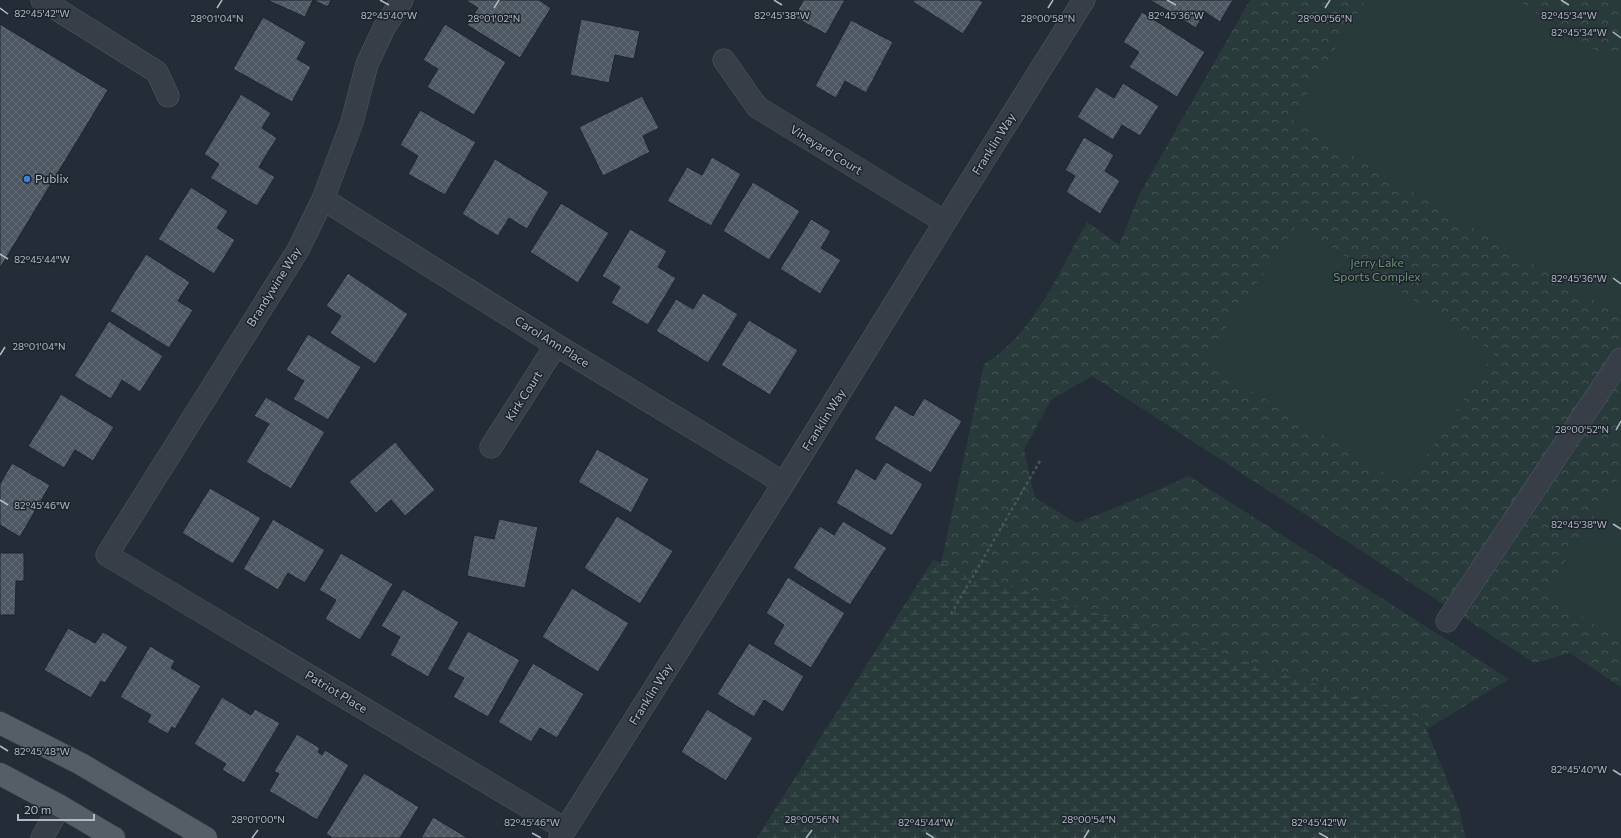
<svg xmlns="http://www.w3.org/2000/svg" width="1621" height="838" font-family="Commissioner,sans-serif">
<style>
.wetland{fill:url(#wetland-marsh)}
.park{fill:url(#park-crowns)}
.garden{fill:#293a3a}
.building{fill:url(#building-cross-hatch);stroke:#1e252e}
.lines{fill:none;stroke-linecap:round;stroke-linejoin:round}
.minor-casing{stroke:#525962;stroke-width:23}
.major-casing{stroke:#404751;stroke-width:23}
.path{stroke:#475759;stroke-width:2.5;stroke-dasharray:3 3;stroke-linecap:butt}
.minor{stroke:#373e47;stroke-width:22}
.major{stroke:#555d67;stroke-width:22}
.ticks{fill:none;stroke:#b2b9c4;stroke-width:1.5}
.shop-dot{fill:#3f7fe0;stroke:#1c232c;stroke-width:1.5}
.labels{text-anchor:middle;stroke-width:3;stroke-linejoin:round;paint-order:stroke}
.street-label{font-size:12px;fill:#b2b9c4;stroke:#1c232c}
.poi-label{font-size:12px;fill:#b2b9c4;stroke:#1c232c;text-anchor:start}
.park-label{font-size:12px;fill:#6c9273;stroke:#1c232c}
.ticks-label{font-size:10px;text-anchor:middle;fill:#b2b9c4;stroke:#1c232c;stroke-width:3;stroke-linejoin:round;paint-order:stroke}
</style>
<defs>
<pattern id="wetland-marsh" width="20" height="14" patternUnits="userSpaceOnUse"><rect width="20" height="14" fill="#293a3a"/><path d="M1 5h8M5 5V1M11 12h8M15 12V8" fill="none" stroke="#465455"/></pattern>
<pattern id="park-crowns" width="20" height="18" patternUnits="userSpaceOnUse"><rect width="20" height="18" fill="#293a3a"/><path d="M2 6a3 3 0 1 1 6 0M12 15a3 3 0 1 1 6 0" fill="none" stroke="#465455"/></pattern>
<pattern id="building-cross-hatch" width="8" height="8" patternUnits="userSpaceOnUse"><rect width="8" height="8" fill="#4c5762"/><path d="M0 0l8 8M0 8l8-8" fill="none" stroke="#636d77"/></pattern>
</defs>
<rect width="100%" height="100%" fill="#242c37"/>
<!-- wetland -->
<path class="wetland" d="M933,560L1422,718L1459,809L1466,838H757Z"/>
<!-- park -->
<path class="park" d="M1250,0H1621V687L1570,653L1534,663L1092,376L1051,400L1024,450L1035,498L1077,523L1139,498L1189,476L1509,679L1427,729L1422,718L941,563L984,364C1034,334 1059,271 1087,222L1119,245L1141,191Z"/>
<!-- garden -->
<path class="garden" d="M1366,0H1516L1621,66V307L1616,314L1291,119Z
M1297,225L1495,353L1406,486L1203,361Z
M1621,474V641L1545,593Z"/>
<!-- building -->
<path class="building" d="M267,0H313L305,17Z
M313,0H331L328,7Z
M465,0H539L551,8L520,58L467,25L478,8Z
M802,0H845L826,34L794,17L803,1Z
M914,0H980L983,2L963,34L913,2Z
M1150,0H1233L1220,22L1205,12L1196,28Z
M1142,12L1205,52L1177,97L1129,67L1139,52L1123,42Z
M263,17L306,42L297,59L311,67L292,102L233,69Z
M581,19L640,31L634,59L615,55L609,83L570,75Z
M851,20L893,42L866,93L845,81L836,98L815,86Z
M0,24L108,90L0,268Z
M445,24L506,62L474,115L427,87L438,69L423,60Z
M1123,83L1159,106L1140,136L1122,125L1113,140L1077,117L1096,87L1114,98Z
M241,94L271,113L262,128L277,138L259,167L275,177L257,206L210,178L219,164L204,154Z
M642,96L659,128L643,136L650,152L603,176L579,127Z
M420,110L476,142L445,195L408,174L418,156L400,145Z
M1084,137L1114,155L1105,171L1120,181L1100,214L1066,192L1075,176L1065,170Z
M712,157L741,174L711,226L667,201L687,167L702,175Z
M495,159L549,192L527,229L509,218L498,236L462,214Z
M753,182L800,211L769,260L723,231Z
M191,187L228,211L217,228L235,240L214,274L158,239Z
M561,203L609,233L578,283L530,252Z
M811,219L831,231L821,248L841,260L820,294L780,269Z
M630,229L667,251L658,267L676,278L648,325L611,303L620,287L602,276Z
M146,254L190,282L178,301L193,310L169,348L110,311Z
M348,273L408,314L375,364L330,333L341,316L326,306Z
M703,293L738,314L708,363L656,331L676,299L693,309Z
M749,320L798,350L770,395L721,365Z
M109,321L163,356L140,392L122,380L111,399L74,376Z
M308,334L361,367L328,420L293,399L304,381L286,370Z
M61,394L114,427L93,461L75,450L64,468L28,446Z
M266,397L325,432L291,489L246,462L269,424L254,416Z
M924,398L962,421L931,473L874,439L895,405L913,416Z
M395,442L435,490L405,516L391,500L376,513L349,482Z
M597,449L649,479L631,513L578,482Z
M886,462L923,484L892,536L836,503L856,468L875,480Z
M12,463L50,485L20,537L0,525V484Z
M210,488L261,518L233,564L182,533Z
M617,516L673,551L640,604L584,568Z
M273,519L325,550L305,583L288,573L278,590L243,569Z
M499,519L538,527L525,588L467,576L474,535L494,539Z
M843,521L887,548L850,605L793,568L820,526L834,535Z
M0,553H24V581H16L15,615H0Z
M341,553L393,584L360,640L325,619L336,600L319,590Z
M788,577L845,613L811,668L773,644L784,625L766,613Z
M572,588L629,623L598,672L542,637Z
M403,589L459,622L428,677L390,655L400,637L381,626Z
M68,628L95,643L103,632L128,647L105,683L101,681L91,698L44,670Z
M468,631L520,660L488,717L453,697L464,678L447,669Z
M749,643L804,676L783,712L764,700L754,717L717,694Z
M150,646L175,661L171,668L201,686L175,729L172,727L168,734L147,722L151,715L120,697Z
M533,663L584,694L557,738L540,728L531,742L498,722Z
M222,697L251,715L255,709L280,723L244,783L222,770L226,764L194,744Z
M707,709L753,738L726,781L681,752Z
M297,734L320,748L318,752L322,755L325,750L349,765L317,820L269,791L279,774L274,771Z
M364,773L419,807L400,838H333L326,834Z
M433,817L468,838H421Z"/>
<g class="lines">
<defs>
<path id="minor" d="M42,0L157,72L168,96
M402,0L384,28L367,64L352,122L323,199L298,250L107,555L565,829
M724,60L757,107L945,222
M323,199L556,345L784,483
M491,447L556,345
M1447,621L1621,359
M42,838L60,806
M560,838L784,483L945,222L1084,0"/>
<path id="major" d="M0,723L81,764L206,838
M0,774L60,806L114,838"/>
</defs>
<!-- minor casing -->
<use href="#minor" class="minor-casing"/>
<!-- major casing -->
<use href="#major" class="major-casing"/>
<!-- path -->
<path class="path" d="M951,614L1040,461"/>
<!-- minor -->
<use href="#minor" class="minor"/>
<!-- major -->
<use href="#major" class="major"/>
</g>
<!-- ticks -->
<path class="ticks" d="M380,0L389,5M774,0L782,5M1167,0L1176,5M1561,0L1569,5M0,8L8,14M217,8L222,0M494,8L499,0M1048,8L1053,0M1325,8L1330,0M1613,32L1621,38M0,254L8,259M1613,278L1621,284M0,355L5,347M1616,430L1621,421M0,500L8,505M1613,524L1621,529M0,746L8,751M1613,770L1621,775M532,833L541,838M926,833L934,838M1319,833L1328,838M252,838L258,830M806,838L812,830M1084,838L1089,830"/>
<!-- markers -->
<circle class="shop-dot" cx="27" cy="179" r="4"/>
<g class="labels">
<!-- street labels -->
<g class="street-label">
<text transform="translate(994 144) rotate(-58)" y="4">Franklin Way</text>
<text transform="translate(826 150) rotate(32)" y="4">Vineyard Court</text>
<text transform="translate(274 287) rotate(-58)" y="4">Brandywine Way</text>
<text transform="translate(552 342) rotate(32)" y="4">Carol Ann Place</text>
<text transform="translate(524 396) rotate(-57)" y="4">Kirk Court</text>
<text transform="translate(824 420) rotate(-58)" y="4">Franklin Way</text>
<text transform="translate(336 692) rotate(31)" y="4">Patriot Place</text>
<text transform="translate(651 694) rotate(-58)" y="4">Franklin Way</text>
</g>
<!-- poi labels -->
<g class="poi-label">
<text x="35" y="183">Publix</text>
</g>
<!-- park labels -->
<g class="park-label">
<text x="1377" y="267">Jerry Lake<tspan x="1377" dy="14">Sports Complex</tspan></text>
</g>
</g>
<g class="ticks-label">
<text x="42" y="17">82°45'42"W</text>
<text x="1176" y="19">82°45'36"W</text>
<text x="389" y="19">82°45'40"W</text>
<text x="782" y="19">82°45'38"W</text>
<text x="1569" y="19">82°45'34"W</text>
<text x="217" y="22">28°01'04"N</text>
<text x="494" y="22">28°01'02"N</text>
<text x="1048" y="22">28°00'58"N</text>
<text x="1325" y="22">28°00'56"N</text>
<text x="1579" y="36">82°45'34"W</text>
<text x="42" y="263">82°45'44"W</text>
<text x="1579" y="282">82°45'36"W</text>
<text x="39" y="350">28°01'04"N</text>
<text x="1582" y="433">28°00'52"N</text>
<text x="42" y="509">82°45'46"W</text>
<text x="1579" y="528">82°45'38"W</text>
<text x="42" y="755">82°45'48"W</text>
<text x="1579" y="773">82°45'40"W</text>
<text x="258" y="823">28°01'00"N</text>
<text x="812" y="823">28°00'56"N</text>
<text x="1089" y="823">28°00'54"N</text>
<text x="532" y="826">82°45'46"W</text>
<text x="926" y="826">82°45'44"W</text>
<text x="1319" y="826">82°45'42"W</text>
</g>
<!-- scale -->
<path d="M18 814v6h76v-6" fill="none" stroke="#b2b9c4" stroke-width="2"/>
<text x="24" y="814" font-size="12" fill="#b2b9c4" stroke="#1c232c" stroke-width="3" paint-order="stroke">20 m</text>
</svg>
